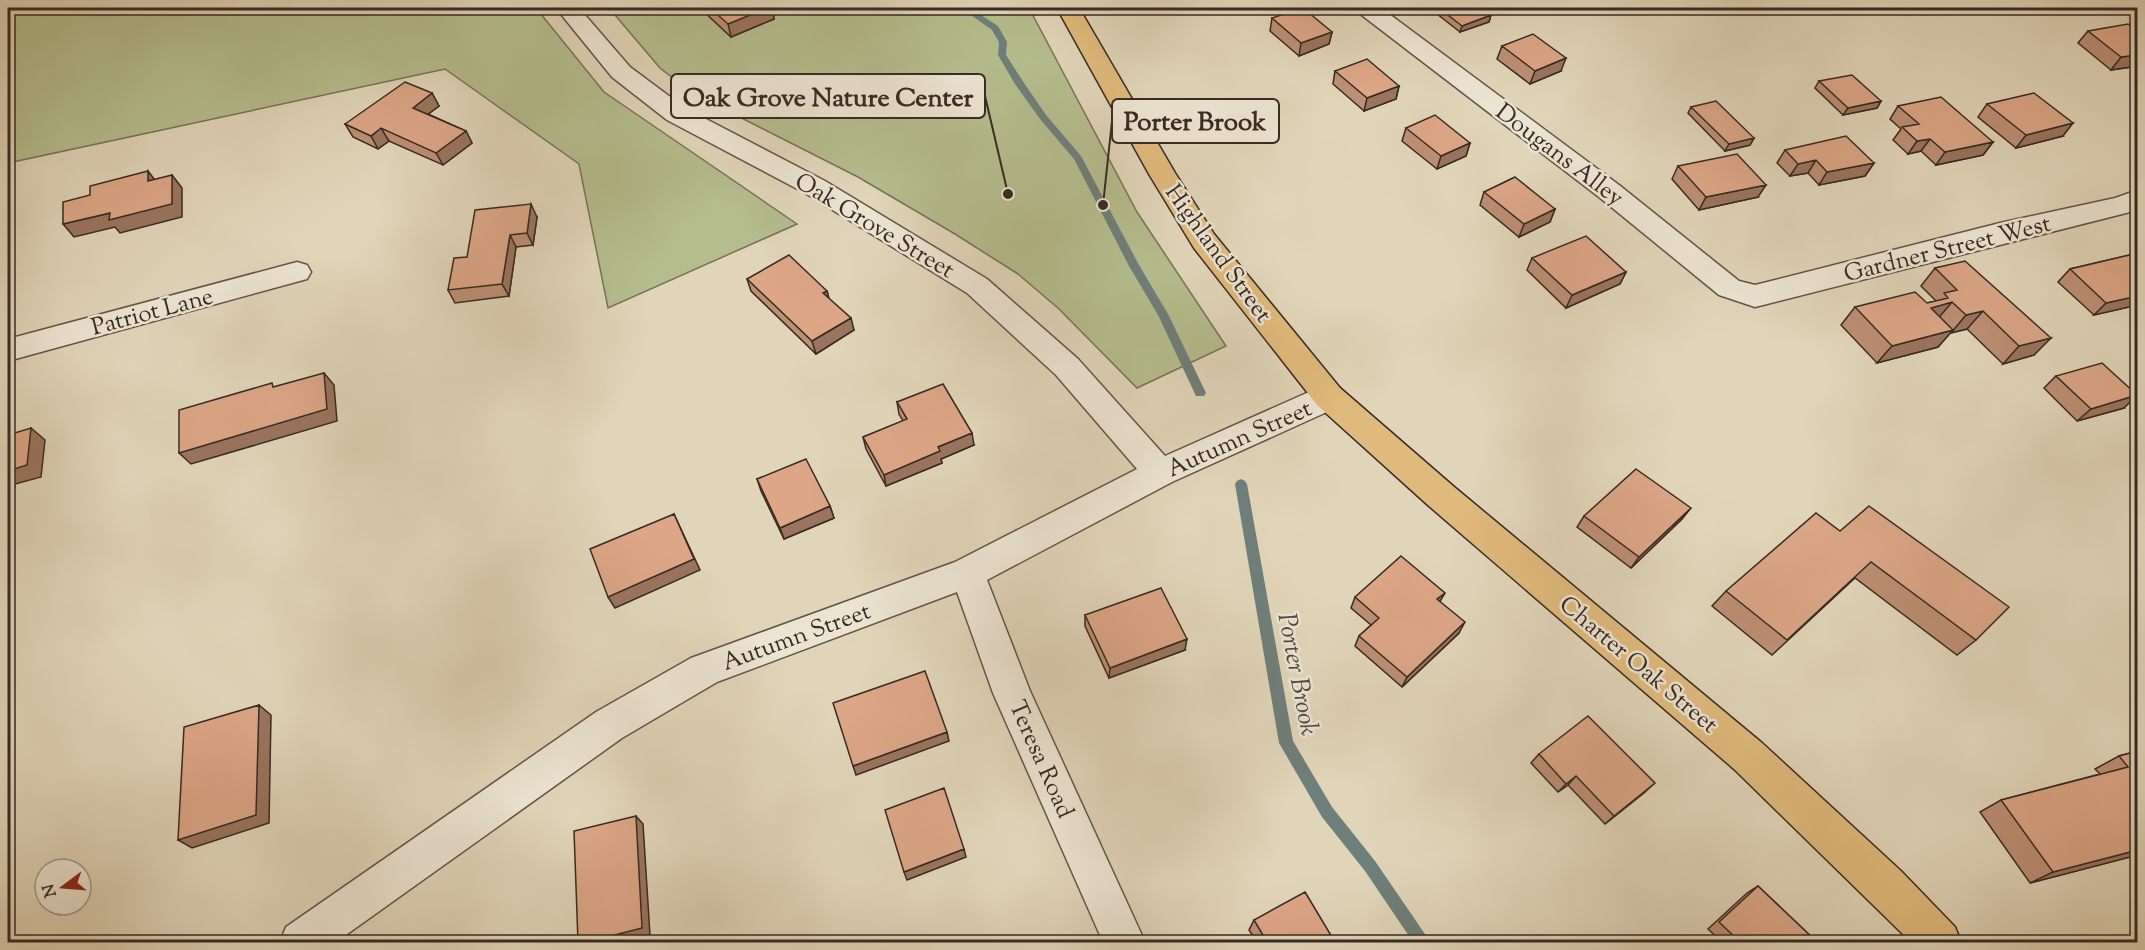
<svg xmlns="http://www.w3.org/2000/svg" width="2145" height="950" font-family="'Sorts Mill Goudy',serif">
<style>
.green{fill:#b5bd8e;stroke:#767458;stroke-width:1.5}
.lines{fill:none;stroke-linecap:round;stroke-linejoin:round}
.stream{fill:#6f7f7b;fill-rule:evenodd}
.minor-casing{stroke:#625548;stroke-width:3}
.major-casing{stroke:#372a23;stroke-width:3}
.minor{fill:#ece4d2;fill-rule:evenodd}
.major{fill:#e0ba7c;fill-rule:evenodd}
.wall{fill:#bd8f74;stroke:#372a23;stroke-width:1.5}
.shaded-wall{fill:#9a745e;stroke:#372a23;stroke-width:1.5}
.building{fill:#dca687;stroke:#372a23;stroke-width:1.5}
.labels{text-anchor:middle;stroke-width:5;stroke-linejoin:round;paint-order:stroke}
.street-label{font-size:24px;fill:#372a23;stroke:#ece4d2}
.water-label{font-size:26px;font-style:italic;fill:#4e4d48;stroke:#ece4d2}
.leader{fill:none;stroke:#372a23;stroke-width:2}
.callout-dot{fill:#372a23;stroke:#ece4d2;stroke-width:2}
.callout{fill:#ece4d2;stroke:#372a23;stroke-width:2}
.callout-label{font-size:26px;text-anchor:middle;font-weight:bold;fill:#372a23}
</style>
<rect width="100%" height="100%" fill="#e1d5b9"/>
<filter id="stains"><feTurbulence type="fractalNoise" baseFrequency=".00333" numOctaves="4"/><feColorMatrix values="0 0 0 0 .2 0 0 0 0 .09 0 0 0 0 .02 0 0 0 .5 -.17"/></filter>
<radialGradient id="worn" r=".72"><stop offset=".6" stop-color="#630" stop-opacity="0"/><stop offset="1" stop-color="#630" stop-opacity=".3"/></radialGradient>
<!-- green -->
<path class="green" d="M8,8H536L604,92L797,224L608,308L579,164L445,69L8,163Z
M609,8H1029L1137,212L1226,346L1137,388L1059,309L1018,274L955,234L858,177L692,93L660,68Z"/>
<g class="lines">
<!-- stream -->
<path class="stream" d="M961,8H970L998,26L1007,42L1006,55L1024,83L1046,115L1081,156L1139,265L1168,314L1206,393L1204,396H1196L1158,315L1129,266L1074,159L1040,119L1015,84L998,55L999,42L992,30Z
M1241,479L1245,481L1247,484L1293,741L1332,807L1375,861L1427,937L1430,942H1413L1365,871L1322,817L1279,743L1235,484L1237,481Z"/>
<defs>
<path id="minor" d="M556,8H579L630,67L685,108L825,181L987,279L1078,359L1165,456L1318,388L1329,385L1340,388L1345,397L1340,406L1172,482L987,580L1030,691L1145,942H1103L993,693L957,592L717,682L622,738L336,942H280L286,927L596,712L691,658L955,562L1137,469L1056,375L967,293L805,193L667,120L612,77Z
M1356,8H1381L1619,185L1739,281L1755,285L2000,223L2115,198L2138,190V210L1755,307L1719,295L1599,197L1359,13Z
M297,262L307,265L311,272L307,279L8,361V339Z"/>
<path id="major" d="M1057,8H1079L1175,173L1214,234L1340,388L1453,486L1762,743L1901,871L1955,927L1961,942H1911L1734,769L1429,506L1318,406L1194,248L1149,174Z"/>
</defs>
<!-- minor casing -->
<use href="#minor" class="minor-casing"/>
<!-- major casing -->
<use href="#major" class="major-casing"/>
<!-- minor -->
<use href="#minor" class="minor"/>
<!-- major -->
<use href="#major" class="major"/>
</g>
<!-- wall -->
<path class="wall" d="M700,8H772L774,19L731,37Z
M1433,8H1481L1491,15L1489,22L1460,32L1432,10Z
M1272,18L1332,32L1329,44L1299,56L1270,31Z
M2088,31L2138,66L2111,70L2078,43Z
M1502,46L1561,71L1530,84L1497,59Z
M1335,71L1399,86L1396,99L1364,111L1333,84Z
M1819,81L1881,101L1877,108L1843,115L1815,88Z
M432,93L439,106L428,114L466,131L472,143L443,165L389,141L378,149L353,137L345,124Z
M1987,104L2063,136L2016,148L1978,117Z
M1898,106L1993,142L1983,155L1936,165L1921,151L1908,154L1893,140L1901,129L1890,119Z
M1691,107L1754,138L1750,145L1725,151L1688,113Z
M1406,128L1470,143L1466,156L1437,169L1402,141Z
M1785,150L1874,163L1865,176L1819,185L1808,173L1790,176L1777,163Z
M1678,166L1758,197L1699,210L1672,179Z
M1484,192L1555,209L1550,222L1519,237L1480,205Z
M537,217L533,245L516,247L509,296L455,303L448,290L467,257Z
M2138,253V305L2094,315L2058,282L2070,269Z
M1532,258L1626,272L1620,284L1566,308L1527,270Z
M1935,268L2034,355L2003,364L1967,329L1950,333L1938,347L1877,363L1841,325L1855,307L1927,303L1936,301L1921,286Z
M747,279L827,291L829,299L854,330L816,354L751,291Z
M2056,376L2124,408L2077,421L2044,388Z
M897,402L974,445L941,459L942,463L886,486L866,449L863,437L903,421L899,414Z
M757,479L830,506L834,518L784,539L761,491Z
M1584,516L1682,519L1631,568L1577,527Z
M1840,531L1976,640L1957,655L1855,578L1772,655L1712,606L1726,591Z
M1355,597L1440,602L1459,633L1402,687L1355,646L1359,636L1371,625L1351,608Z
M1085,615L1185,650L1109,678L1085,626Z
M2138,751V855L2030,883L1980,812L2001,800L2100,774L2095,769L2119,756Z
M1539,754L1645,792L1605,824L1568,785L1558,792L1531,763Z
M1758,886L1817,942H1722L1708,929L1747,893Z
M1254,920L1335,942H1257L1249,930Z"/>
<!-- shaded-wall -->
<path class="shaded-wall" d="M767,8H772L774,19L731,37L728,24Z
M1491,15L1489,22L1460,32L1462,26Z
M1332,32L1329,44L1299,56L1301,43Z
M2138,55V66L2111,70L2121,57Z
M1566,58L1561,71L1530,84L1535,71Z
M1399,86L1396,99L1364,111L1367,98Z
M432,93L439,106L419,121L413,108Z
M1881,101L1877,108L1843,115L1848,108Z
M2073,123L2063,136L2016,148L2026,135Z
M381,128L389,141L378,149L371,136Z
M466,131L472,143L443,165L436,153Z
M1754,138L1750,145L1725,151L1729,144Z
M1930,139L1921,151L1908,154L1917,141Z
M1993,142L1983,155L1936,165L1945,152Z
M1470,143L1466,156L1437,169L1441,156Z
M1816,160L1808,173L1790,176L1798,164Z
M1874,163L1865,176L1819,185L1827,172Z
M148,171L158,184L148,181Z
M172,175L182,188V217L120,233L115,227L74,237L63,224L110,213Z
M1766,185L1758,197L1699,210L1706,197Z
M531,204L537,217L533,245L527,233Z
M1555,209L1550,222L1519,237L1524,224Z
M510,235L516,247L509,296L502,284Z
M1626,272L1620,284L1566,308L1572,295Z
M827,291L830,303L823,293Z
M2138,296V305L2094,315L2106,303Z
M1952,302L1937,320L1931,308Z
M1983,311L1967,329L1951,333L1966,315Z
M851,318L854,330L816,354L812,341Z
M1953,330L1938,347L1877,363L1892,346Z
M2051,338L2034,355L2003,364L2019,346Z
M324,373L334,385L337,421L191,464L179,453Z
M2137,395L2124,408L2077,421L2091,409Z
M31,428L45,440L41,477L15,484L13,500L8,501V471Z
M972,433L974,445L941,459L942,463L886,486L884,475L938,447Z
M830,506L834,518L784,539L780,528Z
M1691,508L1682,519L1631,568L1639,557Z
M674,514L700,570L615,608L608,597Z
M1445,593L1439,603L1437,599Z
M1465,622L1459,633L1402,687L1407,677Z
M1187,639L1185,650L1109,678L1110,668Z
M259,705L271,715L269,823L192,848L178,840Z
M947,732L949,741L856,775L853,766Z
M1576,776L1568,785L1558,792L1566,784Z
M1655,783L1645,792L1605,824L1614,816Z
M636,816L643,824L650,935L621,942H588Z
M964,849L966,857L907,880L904,872Z
M2138,850V855L2030,883L2053,872Z
M8,882L11,883L8,921Z"/>
<!-- building -->
<path class="building" d="M710,8H767L728,24Z
M1302,8H1303L1332,32L1301,43L1272,18Z
M1439,8H1481L1491,15L1462,26Z
M2128,24L2138,31V55L2121,57L2088,31Z
M1533,34L1566,58L1535,71L1502,46Z
M1367,59L1399,86L1367,98L1335,71Z
M1852,75L1881,101L1848,108L1819,81Z
M405,82L432,93L413,108L466,131L436,153L381,128L371,136L345,124Z
M2034,93L2073,123L2026,135L1987,104Z
M1941,97L1993,142L1945,152L1930,139L1917,141L1902,127L1919,124L1898,106Z
M1716,101L1754,138L1729,144L1691,107Z
M1435,115L1470,143L1441,156L1406,128Z
M1846,136L1874,163L1827,172L1816,160L1798,164L1785,150Z
M1737,154L1766,185L1706,197L1678,166Z
M148,171V181L172,175V204L109,220L110,213L63,224V202L90,195V186Z
M1515,177L1555,209L1524,224L1484,192Z
M531,204L527,233L510,235L502,284L448,290L454,258L467,257L475,210Z
M1586,236L1626,272L1572,295L1532,258Z
M2138,253V296L2106,303L2070,269Z
M789,255L827,291L823,293L851,318L812,341L747,279Z
M1965,261L2051,338L2019,346L1983,311L1966,315L1952,302L1931,308L1953,330L1892,346L1855,307L1915,292L1927,303L1948,298L1944,293L1957,290L1935,268Z
M2102,363L2137,395L2091,409L2056,376Z
M324,373L327,409L179,453V410L272,383L273,387Z
M943,384L972,433L938,447L940,451L884,475L863,437L907,419L897,402Z
M31,428L27,465L8,471V435Z
M806,459L830,506L780,528L757,479Z
M1636,469L1691,508L1639,557L1584,516Z
M1869,506L2009,607L1976,640L1871,562L1787,640L1726,591L1816,513L1840,531Z
M674,514L694,559L608,597L590,549Z
M1401,556L1445,593L1437,599L1465,622L1407,677L1359,636L1379,618L1355,597Z
M1161,588L1187,639L1110,668L1085,615Z
M925,671L947,732L853,766L833,703Z
M259,705L256,815L178,840L184,727Z
M1588,716L1655,783L1614,816L1576,776L1566,784L1539,754Z
M2138,751V850L2053,872L2001,800L2128,767L2119,756Z
M944,788L964,849L904,872L885,810Z
M636,816L642,928L588,942H578L574,831Z
M1758,886L1817,942H1740L1719,922Z
M1305,892L1335,942H1267L1254,920Z"/>
<g class="labels">
<!-- street labels -->
<g class="street-label">
<text transform="translate(1560 154) rotate(37)" y="8">Dougans Alley</text>
<text transform="translate(875 225) rotate(31)" y="8">Oak Grove Street</text>
<text transform="translate(1947 248) rotate(-14)" y="8">Gardner Street West</text>
<text transform="translate(1219 253) rotate(54)" y="8">Highland Street</text>
<text transform="translate(152 311) rotate(-15)" y="8">Patriot Lane</text>
<text transform="translate(1239 438) rotate(-24)" y="8">Autumn Street</text>
<text transform="translate(796 636) rotate(-20)" y="8">Autumn Street</text>
<text transform="translate(1639 664) rotate(40)" y="8">Charter Oak Street</text>
<text transform="translate(1042 759) rotate(66)" y="8">Teresa Road</text>
</g>
<!-- water labels -->
<g class="water-label">
<text transform="translate(1299 674) rotate(79)" y="9">Porter Brook</text>
</g>
</g>
<!-- callouts -->
<path class="leader" d="M1008 194L985 96M1103 205L1112 121"/>
<g class="callout-dot">
<circle cx="1008" cy="194" r="6"/>
<circle cx="1103" cy="205" r="6"/>
</g>
<g class="callout">
<rect x="671" y="74" width="314" height="44" rx="6"/>
<rect x="1112" y="99" width="167" height="44" rx="6"/>
</g>
<g class="callout-label">
<text x="828" y="106">Oak Grove Nature Center</text>
<text x="1195" y="130">Porter Brook</text>
</g>
<!-- margin -->
<rect width="2145" height="950" fill="none" stroke="#e1d5b9" stroke-width="30"/>
<rect x="9" y="9" width="2127" height="932" fill="none" stroke="#372a23" stroke-width="3"/>
<rect x="15" y="15" width="2115" height="920" fill="none" stroke="#372a23" stroke-width="1.5"/>
<!-- north arrow -->
<g transform="translate(63 887) rotate(254)"><circle r="28" fill="#ece4d2" stroke="#a49a8c" stroke-width="1.5"/>
<path d="M0-4.5L10 22L0 15L-10 22Z" fill="#8f2418"/>
<text y="-9" font-size="16" font-weight="bold" text-anchor="middle" fill="#372a23">N</text>
</g>
<rect width="100%" height="100%" filter="url(#stains)"/>
<rect width="100%" height="100%" fill="url(#worn)"/>
</svg>
